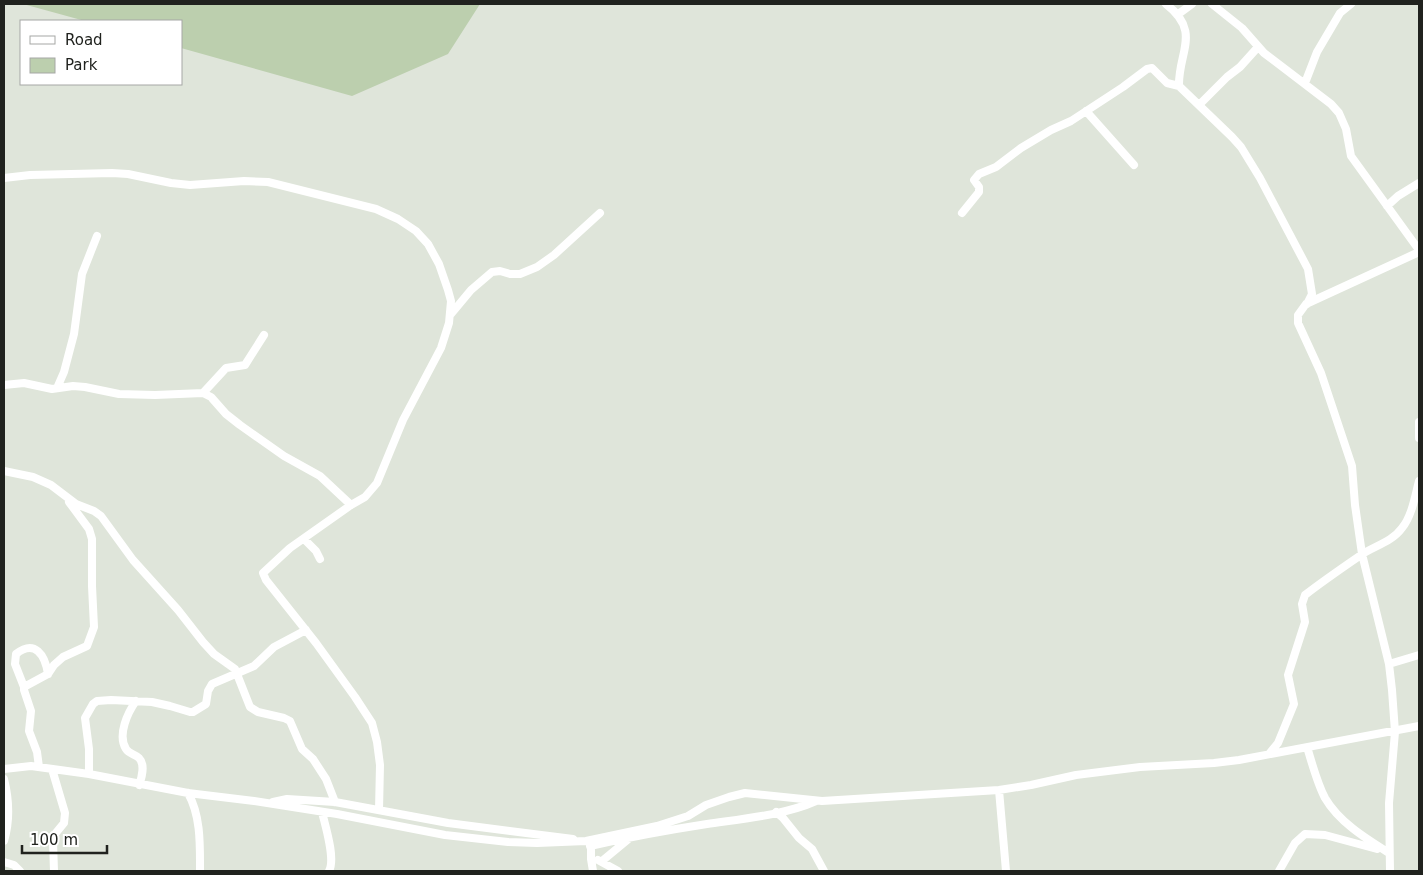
<svg xmlns="http://www.w3.org/2000/svg" width="1423" height="875" font-family="'DejaVu Sans',sans-serif">
<style>
.green{fill:#bccfae}
.lines{fill:none;stroke-linecap:round;stroke-linejoin:round}
.minor{stroke:#fff;stroke-width:8}
</style>
<rect width="100%" height="100%" fill="#dfe5da"/>
<!-- green -->
<path class="green" d="M23,4H480L448,54L352,96L181,48V21H85Z"/>
<g class="lines">
<!-- minor -->
<path class="minor" d="M1166,4C1202,32 1178,52 1179,86L1232,137L1241,147L1260,178L1308,269L1312,294L1307,304
M1212,4L1242,28L1264,53L1331,104L1339,113L1346,129L1351,156L1419,250
M1177,15L1192,4
M1305,83L1317,52L1340,13L1351,4
M1199,105L1227,77L1240,67L1258,47
M1086,111L1134,165
M4,178L30,175L112,173L128,174L171,183L190,185L244,181L268,182L376,209L398,219L416,231L428,244L439,264L448,290L451,301L449,323L441,348L403,420L377,483L365,497L351,505L290,548L263,573L266,580L316,643L355,697L372,723L377,742L380,765L379,810
M1387,206L1398,196L1419,183
M962,213L979,192V187L974,180L979,174L996,167L1021,148L1051,130L1071,121L1123,87L1147,69L1152,68L1167,83L1179,86
M451,314L471,290L492,272L500,271L510,274H520L537,267L554,255L600,213
M4,385L24,383L52,389L73,386L85,387L119,394L155,395L203,393L211,397L226,414L240,425L284,456L320,476L351,505
M57,388L64,372L74,334L82,274L97,236
M203,393L226,368L245,365L264,335
M1419,422V438
M4,471L33,477L51,485L76,504L94,511L101,516L133,560L178,610L203,642L214,654L235,669L250,707L258,712L284,718L290,721L302,749L313,759L326,779L335,802
M304,539L316,551L320,559
M1389,664L1419,655
M24,687L15,664L16,654C35,639 45,655 48,674
M136,701C128,712 117,735 126,749C129,754 135,754 139,758C145,764 142,777 139,785
M1307,747C1312,763 1317,783 1325,798C1339,822 1365,838 1389,853
M1269,754L1278,743L1294,704L1288,675L1305,622L1302,604L1305,595C1323,581 1342,568 1361,555C1374,546 1392,542 1402,528C1412,516 1415,496 1419,481
M39,767L37,752L29,731L31,711L24,690V687L48,674L54,665L63,657L87,646L94,627L92,586V539L89,529L69,502
M4,769L31,766L89,774L188,793L254,801L337,814L445,835L508,842L537,843L586,841L657,826L688,816L706,805L729,797L745,793L822,801L999,790L1031,785L1076,775L1140,767L1214,763L1239,760L1419,726
M52,769L65,813L64,823L55,834L53,842L54,871
M89,774V749L85,718L93,704L97,701L111,700L152,702L170,706L190,712H193L206,704L208,691L212,684L254,666L274,647L306,630
M4,779C9,799 10,821 4,841
M999,790L1006,871
M188,793C201,816 200,845 200,871
M273,802L287,799L335,802L448,823L573,839
M322,812C325,825 336,859 329,871
M776,812L783,818L799,838L812,849L824,871
M591,844V859L593,871
M590,846C629,837 668,830 707,824C741,819 785,815 816,801
M598,860L618,871
M602,861L631,837
M4,862L14,865L20,871
M1279,871L1295,843L1305,834L1325,835L1377,849
M1390,871L1389,803L1395,732L1392,690L1389,664L1362,554L1355,505L1352,466L1321,373L1298,323V315L1306,304L1419,252"/>
</g>
<!-- border -->
<rect width="1423" height="875" fill="none" stroke="#20221e" stroke-width="10"/>
<!-- legend -->
<rect x="20" y="20" width="162" height="65" fill="#ffffff" stroke="#a6a7a5"/>
<rect x="30" y="36" width="25" height="8" fill="#ffffff" stroke="#a6a7a5"/>
<text x="65" y="45" font-size="15" fill="#20221e">Road</text>
<rect x="30" y="58" width="25" height="15" fill="#bccfae" stroke="#a6a7a5"/>
<text x="65" y="70" font-size="15" fill="#20221e">Park</text>
<!-- scale -->
<path d="M22 845v8h85v-8" fill="none" stroke="#20221e" stroke-width="2.5"/>
<text x="30" y="845" font-size="15" fill="#20221e" stroke="#ffffff" stroke-width="4" paint-order="stroke">100 m</text>
</svg>
